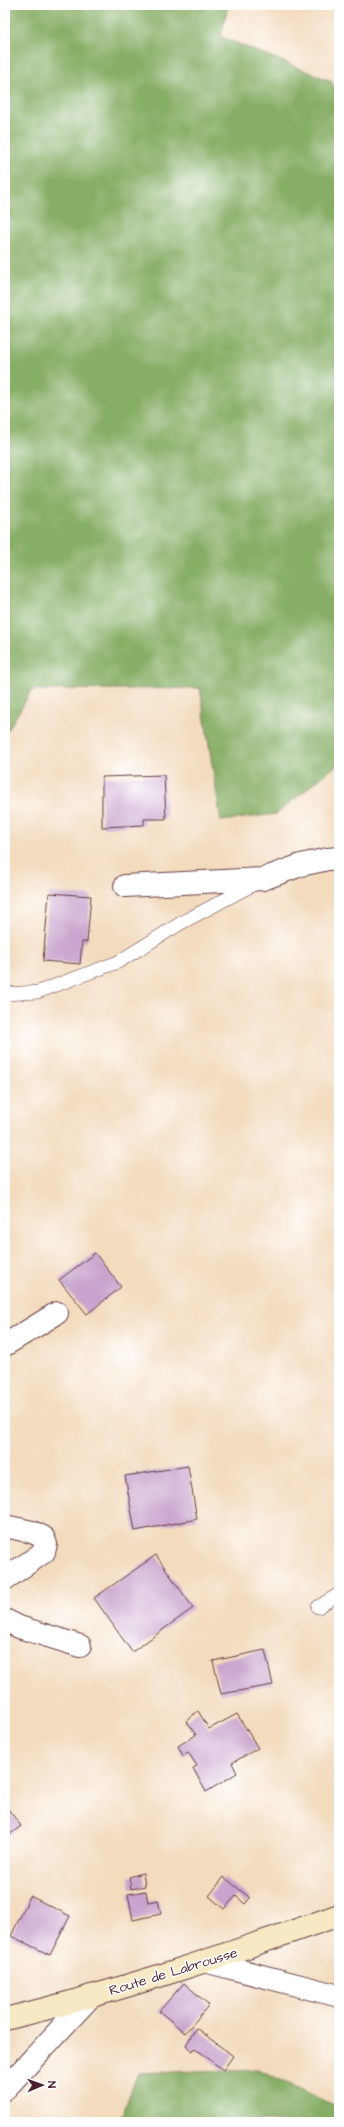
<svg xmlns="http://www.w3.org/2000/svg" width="344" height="2127" font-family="'Architects Daughter',sans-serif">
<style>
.forest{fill:#86ae65;stroke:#686648}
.building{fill:#c9a4ce}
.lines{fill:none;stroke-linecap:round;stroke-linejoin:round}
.lane-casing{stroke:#633b41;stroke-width:14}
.street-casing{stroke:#633b41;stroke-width:24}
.secondary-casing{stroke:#633b41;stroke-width:24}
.lane{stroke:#fff;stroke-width:13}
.street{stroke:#fff;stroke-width:22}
.secondary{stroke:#f7e9c3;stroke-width:22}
.labels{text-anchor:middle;stroke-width:3;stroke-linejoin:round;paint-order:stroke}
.street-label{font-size:14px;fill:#4a1f2b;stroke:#fff}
</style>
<rect width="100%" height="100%" fill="#fff"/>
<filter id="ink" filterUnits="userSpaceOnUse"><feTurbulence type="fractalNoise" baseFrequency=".025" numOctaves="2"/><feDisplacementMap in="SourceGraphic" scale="8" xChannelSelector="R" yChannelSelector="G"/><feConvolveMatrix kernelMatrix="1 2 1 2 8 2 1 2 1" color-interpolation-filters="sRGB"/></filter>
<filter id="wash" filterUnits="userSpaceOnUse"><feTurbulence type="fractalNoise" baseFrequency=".012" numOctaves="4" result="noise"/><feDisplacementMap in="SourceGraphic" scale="16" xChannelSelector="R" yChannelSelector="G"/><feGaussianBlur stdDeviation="0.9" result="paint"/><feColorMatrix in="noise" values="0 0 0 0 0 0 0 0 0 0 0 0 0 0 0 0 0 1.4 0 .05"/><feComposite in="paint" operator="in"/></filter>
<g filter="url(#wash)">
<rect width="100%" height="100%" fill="#f3dbbe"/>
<!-- forest -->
<path class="forest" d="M5,5H228L221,37L331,81L339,98V763L276,814L221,821L200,688L32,690L5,735Z
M258,2069L339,2108V2122H119L138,2073Z"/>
<g id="blocks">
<!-- building -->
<path class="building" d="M164,775L166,819H144V825L102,827V777Z
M49,893L91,896L87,942H82L80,964L43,961Z
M95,1253L121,1287L87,1314L59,1280Z
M188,1466L197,1519L135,1531L125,1476Z
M156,1555L193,1608L132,1652L94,1598Z
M265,1650L273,1685L221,1694L213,1661Z
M198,1711L209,1729L237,1714L258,1748L232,1763L237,1773L206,1792L193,1768L197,1766L188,1752L183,1756L178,1746L196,1735L186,1721Z
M5,1805L21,1826L5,1838Z
M143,1873L145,1886L131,1889L129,1877Z
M224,1877L250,1898L245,1904L236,1896L224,1909L209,1896Z
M146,1891L148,1902L158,1900L161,1914L133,1920L128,1894Z
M30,1896L70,1916L50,1955L11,1936Z
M184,1983L209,2005L185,2033L159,2011Z
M196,2028L233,2056L223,2070L195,2048L193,2051L186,2045Z"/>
</g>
</g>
<g filter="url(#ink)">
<use href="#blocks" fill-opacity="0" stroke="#633b41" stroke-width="1"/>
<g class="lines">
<defs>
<path id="lane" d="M5,994L38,992L118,962L181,923L256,883
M318,1607L339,1594"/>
<path id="street" d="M125,886L263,879L301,865L328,859L339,858
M5,1345L57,1313
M5,1526L32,1532L43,1537L46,1544L44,1552L5,1579
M5,1620L19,1627L80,1646
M208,1962L339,1996
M5,2089L91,1996"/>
<path id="secondary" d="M5,2019C118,1992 229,1954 339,1915"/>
</defs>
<!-- lane casing -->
<use href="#lane" class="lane-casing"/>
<!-- street casing -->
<use href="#street" class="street-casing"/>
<!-- secondary casing -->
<use href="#secondary" class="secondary-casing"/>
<!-- lane -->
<use href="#lane" class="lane"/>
<!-- street -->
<use href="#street" class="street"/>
<!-- secondary -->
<use href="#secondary" class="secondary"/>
</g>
</g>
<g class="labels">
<!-- street labels -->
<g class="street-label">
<text transform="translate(173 1971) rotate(-17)" y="5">Route de Labrousse</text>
</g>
</g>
<!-- margin -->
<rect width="344" height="2127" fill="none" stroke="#fff" stroke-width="20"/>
<!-- north arrow -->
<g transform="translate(42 2085) rotate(88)" stroke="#ffffff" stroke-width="3" paint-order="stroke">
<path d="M0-3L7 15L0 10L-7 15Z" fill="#4a1f2b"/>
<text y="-6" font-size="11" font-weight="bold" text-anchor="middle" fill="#4a1f2b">N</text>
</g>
</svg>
